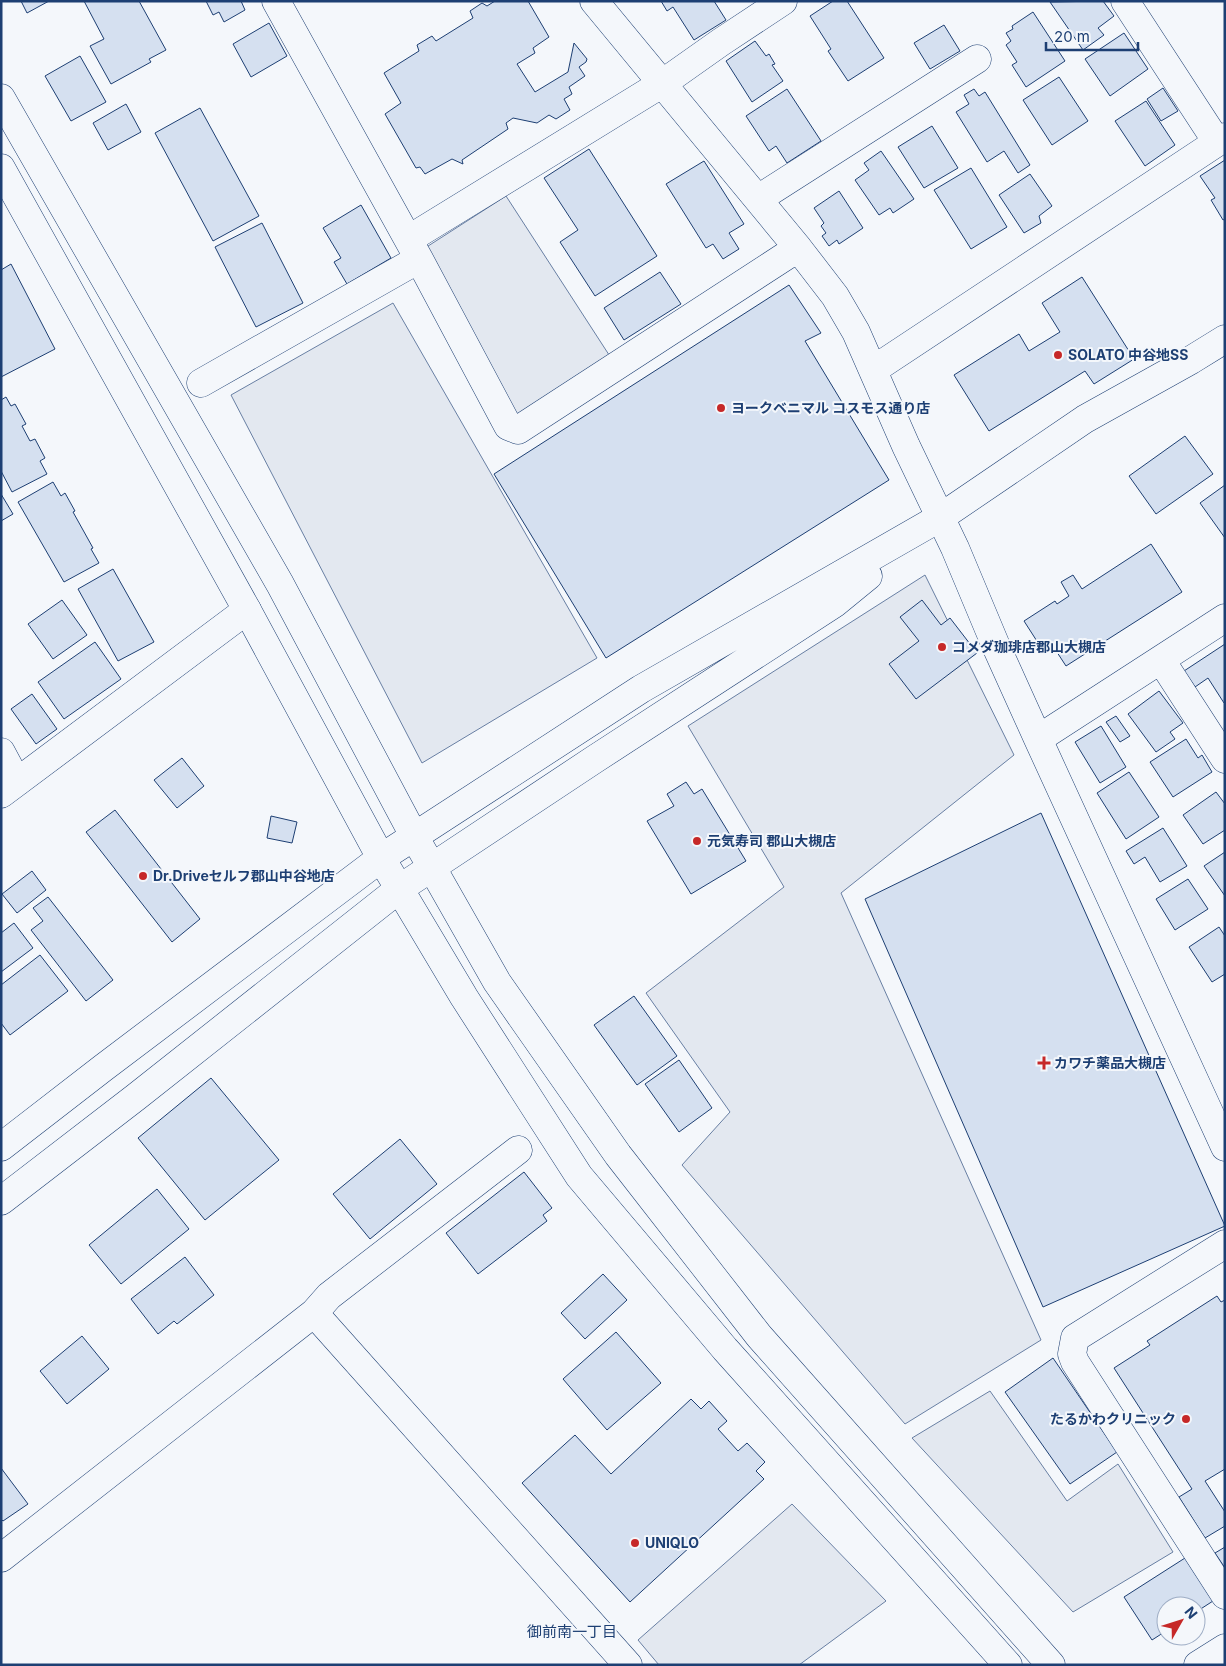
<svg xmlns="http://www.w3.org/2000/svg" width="1226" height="1666" font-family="Inter,'Noto Sans JP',sans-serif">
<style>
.parking{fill:#e3e8f0;stroke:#687fa3}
.building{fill:#d5e0f0;stroke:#1d3f73}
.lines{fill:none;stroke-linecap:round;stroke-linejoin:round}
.street-casing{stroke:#1d3f73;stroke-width:29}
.secondary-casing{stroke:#1d3f73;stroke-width:29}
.street{stroke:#f4f7fb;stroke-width:28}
.secondary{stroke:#f4f7fb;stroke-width:28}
.poi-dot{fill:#c62828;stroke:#f4f7fb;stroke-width:2}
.labels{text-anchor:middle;stroke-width:4;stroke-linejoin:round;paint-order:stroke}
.poi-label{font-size:14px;font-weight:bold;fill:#1d3f73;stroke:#f4f7fb;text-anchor:start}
.neighbourhood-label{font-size:15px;fill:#1d3f73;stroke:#f4f7fb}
</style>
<rect width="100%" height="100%" fill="#f4f7fb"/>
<!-- parking -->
<path class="parking" d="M506,196L613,361L515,423L425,248Z
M393,303L597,658L422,763L231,395Z
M925,575L1014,755L841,893L1041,1340L905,1424L682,1165L730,1112L646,993L784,887L688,726Z
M990,1391L1067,1501L1118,1464L1173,1552L1073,1612L912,1438Z
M792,1504L886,1601L799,1665H659L638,1640Z"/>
<!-- building -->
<path class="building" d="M21,1H49L27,13Z
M84,1H139L166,50L149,59L151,62L111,84L90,46L104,39Z
M206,1H241L245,10L224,22L219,12L213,15Z
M495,1H528L549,37L533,48L535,53L517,64L535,92L568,72L574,43L587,59L586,62L579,67L585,76L569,87L572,94L564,99L570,110L556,119L549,115L537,123L513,118L506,123L508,129L462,160L463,164L452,159L425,174L420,167L416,168L385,114L401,103L384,73L419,51L417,45L432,36L436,41L473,18L470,11L482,3L487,6Z
M661,1H714L726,20L694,40L673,7L667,11Z
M833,1H847L884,58L848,81L828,51L831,49L810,16Z
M1103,1L1114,16L1098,28L1104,35L1083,50L1050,2Z
M1033,12L1065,61L1026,87L1012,65L1017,62L1006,45L1011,41L1006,33L1013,29L1012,26Z
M269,23L287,56L251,77L233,44Z
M944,25L960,51L930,69L914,43Z
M1124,33L1148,69L1110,96L1085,59Z
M755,41L766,56L769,54L775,64L772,65L783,81L752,102L726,61Z
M80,56L106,102L71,121L45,76Z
M1059,77L1088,121L1052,145L1023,100Z
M1163,88L1178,111L1161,121L1147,99Z
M787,89L821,141L787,163L776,146L769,151L746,116Z
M974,89L979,96L985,92L1030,165L1018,173L1004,151L987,162L956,112L969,104L964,95Z
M1146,101L1175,145L1145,166L1115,121Z
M126,104L141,132L108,150L93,123Z
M200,108L259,216L213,241L155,133Z
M932,126L958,168L924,188L898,147Z
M589,149L657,256L595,296L560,242L578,230L544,178Z
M881,151L914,199L893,213L890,208L879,215L855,180L869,170L864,163Z
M1225,160V219L1223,220L1211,200L1215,198L1200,176Z
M704,161L744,224L729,233L739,249L723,259L713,244L706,248L666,184Z
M971,168L1007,227L971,249L934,190Z
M1030,174L1052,206L1039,216L1041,223L1024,233L999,195Z
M839,191L863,228L839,244L837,240L829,246L822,236L826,233L821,226L824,223L814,208Z
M361,205L391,258L347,284L334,262L341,258L323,228Z
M262,223L303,303L256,327L215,247Z
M11,264L55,349L1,377V270Z
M660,272L681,304L624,340L604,308Z
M1082,277L1134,359L1094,384L1085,371L989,431L954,375L1019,334L1029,351L1060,332L1042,303Z
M789,285L821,333L805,341L889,480L606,658L494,474Z
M6,397L11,406L15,404L26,424L22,426L30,441L35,439L45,458L40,461L47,474L12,492L1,471V400Z
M1185,436L1213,474L1156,514L1129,476Z
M53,482L61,496L65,493L75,511L73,512L93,548L91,549L99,563L64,582L18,502Z
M1225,485V538L1200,503Z
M1,494L13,514L1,521Z
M1151,544L1182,592L1066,666L1051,643L1042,649L1024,621L1055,601L1057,604L1069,596L1061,582L1073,575L1082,589Z
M113,569L154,642L118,661L78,589Z
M62,600L87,635L53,659L28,624Z
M922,600L941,625L950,618L977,653L916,699L889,664L919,641L900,617Z
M95,642L121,679L64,719L38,682Z
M1225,644V702L1224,703L1208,678L1195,687L1184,671Z
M1159,691L1183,723L1170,732L1175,739L1156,752L1128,714Z
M32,694L57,729L36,744L11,709Z
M1116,716L1130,736L1120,742L1106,722Z
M1101,726L1126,767L1100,783L1075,742Z
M1186,739L1198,758L1202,755L1212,772L1173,797L1150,762Z
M182,758L204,786L177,808L154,780Z
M1129,772L1159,817L1126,839L1097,793Z
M686,782L694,794L702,789L746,861L691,894L647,821L674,806L667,794Z
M1216,792L1225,804V830L1203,844L1183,815Z
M115,810L200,919L172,942L86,832Z
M1041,813L1225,1226L1043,1307L865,899Z
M271,816L297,822L292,843L267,838Z
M1163,828L1187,866L1160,882L1145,857L1134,864L1126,851Z
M1225,852V896L1204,866Z
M32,871L46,890L17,913L2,894Z
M1188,879L1208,909L1175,930L1156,899Z
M48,897L113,980L86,1001L31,930L43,921L33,908Z
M14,923L33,948L1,972V933Z
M1219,927L1225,936V974L1212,982L1189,947Z
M40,955L68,991L10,1035L1,1023V985Z
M634,996L677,1056L637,1085L594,1025Z
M679,1060L712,1108L679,1132L645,1084Z
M211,1078L279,1160L205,1220L138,1138Z
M400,1139L437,1184L370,1239L333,1194Z
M524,1172L552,1208L543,1215L547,1221L478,1274L446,1233Z
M157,1189L189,1229L121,1284L89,1245Z
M185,1257L214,1295L177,1324L174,1321L158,1334L131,1299Z
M603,1274L627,1300L585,1339L561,1313Z
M1217,1296L1221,1302L1225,1300V1469L1205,1481L1225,1512V1526L1205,1538L1179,1497L1192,1489L1114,1368L1150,1345L1147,1341Z
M616,1332L661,1383L607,1430L563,1379Z
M82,1336L109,1369L67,1404L40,1371Z
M1053,1358L1117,1452L1070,1484L1005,1392Z
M691,1399L701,1409L709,1401L727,1421L718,1429L738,1451L747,1443L765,1462L756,1471L764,1479L630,1602L522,1483L575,1435L611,1474Z
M1,1468L28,1504L3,1521L1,1519Z
M1225,1547V1568L1215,1553Z
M1185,1558L1213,1601L1196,1612V1606H1166V1631L1152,1640L1124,1597Z"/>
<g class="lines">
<defs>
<path id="street" d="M276,1L419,259L508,426L518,430L798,248
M594,1L798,248L835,296L856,332L906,446L955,548L996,646L1038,739L1225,1147
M1125,1L1217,142
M758,199L977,59
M409,239L663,83L721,42L783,1
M873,370L1225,137
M201,383L419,259
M1161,660L1225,759
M1038,739L1225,618
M1,752L17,782
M1,794L247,610
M1225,1244L1075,1338L1072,1354L1075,1362L1225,1595
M314,1313L329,1296L518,1150
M1,1558L314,1313L628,1665"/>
<path id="secondary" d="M1,98L280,584L414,836L497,982L618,1155L759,1336L1051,1665
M1,168L247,610L381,858L464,997L579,1176L725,1349L1008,1665
M1,1147L103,1068L381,858L641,689L941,517L1085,419L1191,360L1225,339
M1,1201L136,1097L399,889L595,759L835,603L868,576
M1198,1665L1225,1648"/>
</defs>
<!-- street casing -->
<use href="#street" class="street-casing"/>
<!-- secondary casing -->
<use href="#secondary" class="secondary-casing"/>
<!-- street -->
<use href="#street" class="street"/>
<!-- secondary -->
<use href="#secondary" class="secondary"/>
</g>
<!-- markers -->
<g class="poi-dot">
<circle cx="1058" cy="355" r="5"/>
<circle cx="721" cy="408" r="5"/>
<circle cx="942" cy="647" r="5"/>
<circle cx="697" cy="841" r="5"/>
<circle cx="143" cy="876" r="5"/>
<path d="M1041.5 1055.5h5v5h5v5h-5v5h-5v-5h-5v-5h5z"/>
<circle cx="1186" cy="1419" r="5"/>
<circle cx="635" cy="1543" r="5"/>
</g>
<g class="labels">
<!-- poi labels -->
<g class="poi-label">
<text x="1068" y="360">SOLATO 中谷地SS</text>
<text x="731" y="413">ヨークベニマル コスモス通り店</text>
<text x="952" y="652">コメダ珈琲店郡山大槻店</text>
<text x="707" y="846">元気寿司 郡山大槻店</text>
<text x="153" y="881">Dr.Driveセルフ郡山中谷地店</text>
<text x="1054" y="1068">カワチ薬品大槻店</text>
<text x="1176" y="1424" text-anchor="end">たるかわクリニック</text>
<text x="645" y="1548">UNIQLO</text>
</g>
<!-- neighbourhood labels -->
<g class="neighbourhood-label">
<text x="572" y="1637">御前南一丁目</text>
</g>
</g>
<!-- border -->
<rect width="1226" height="1666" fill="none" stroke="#1d3f73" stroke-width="5"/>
<!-- north arrow -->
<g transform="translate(1181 1621) rotate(51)"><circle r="24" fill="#f4f7fb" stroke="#9eadc5"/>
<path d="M0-4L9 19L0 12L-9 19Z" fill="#c62828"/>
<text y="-8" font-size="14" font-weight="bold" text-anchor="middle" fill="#1d3f73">N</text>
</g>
<!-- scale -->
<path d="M1046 42v8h92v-8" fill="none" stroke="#1d3f73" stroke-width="2.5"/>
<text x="1054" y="42" font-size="15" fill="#1d3f73" stroke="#f4f7fb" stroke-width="4" paint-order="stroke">20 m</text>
</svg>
